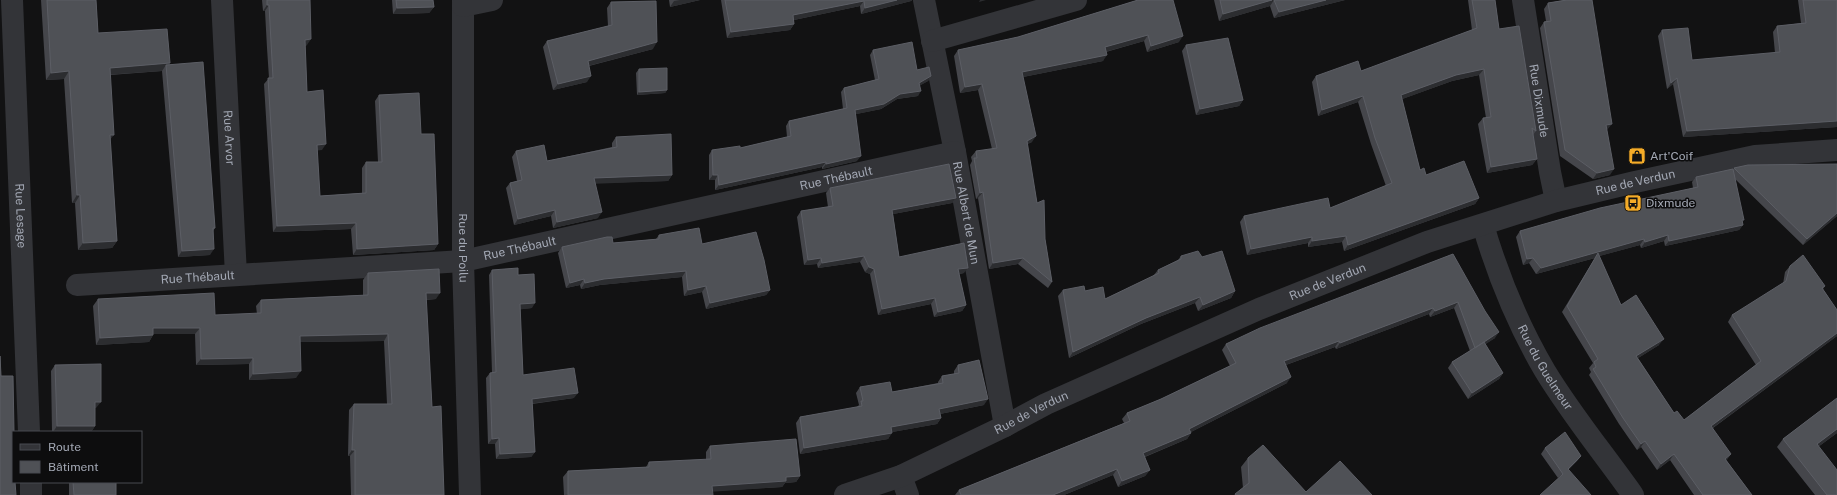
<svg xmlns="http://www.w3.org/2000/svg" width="1837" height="495" font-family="'Public Sans',sans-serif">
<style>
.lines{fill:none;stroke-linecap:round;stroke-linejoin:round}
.minor{stroke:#333438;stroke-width:22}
.tertiary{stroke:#333438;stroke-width:22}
.wall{fill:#45464b}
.shaded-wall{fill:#2c2d30}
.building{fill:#4f5156;stroke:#5c5e65}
.labels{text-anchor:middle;stroke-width:3;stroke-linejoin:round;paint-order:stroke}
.street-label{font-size:12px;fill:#a3a8b4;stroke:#0d0d0e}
.poi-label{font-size:12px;fill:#a3a8b4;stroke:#0d0d0e;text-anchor:start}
</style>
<rect width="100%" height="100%" fill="#121213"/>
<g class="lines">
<!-- minor -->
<g class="minor">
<path id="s1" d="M12,0L29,432"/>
<path id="s2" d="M222,0L236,275"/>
<path id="s3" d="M463,0V261L470,495"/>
<path id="s4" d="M924,0L955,152L1005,426"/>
<path id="s5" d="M1523,0L1550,172L1556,201"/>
<path d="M463,6L492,0"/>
<path d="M932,41L1076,0"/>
<path id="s6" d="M77,285L463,261L955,152"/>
<path d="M901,476L908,495"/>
<path d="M31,482V495"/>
</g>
<!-- tertiary -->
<g class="tertiary">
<path id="s7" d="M1483,225C1498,276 1518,325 1545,371C1571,414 1604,454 1633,495"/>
<path id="s8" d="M845,495L901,476L1005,426L1046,404L1259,309L1427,242L1556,201L1635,182L1755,156L1837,150"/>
</g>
</g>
<!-- wall -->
<path class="wall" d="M41,0H96L98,33L169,65L215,228L213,231L210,255L178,257L162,71L110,75V139L117,241L112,248L78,250L75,203H72L64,79L46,80Z
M262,0H310L307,45L305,46L307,92L322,150H317L320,196L362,193V168L366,162H378L375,101L379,95L421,134L438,244L434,250L353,255L351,229L273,232L264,84L269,78L267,48L265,11H263Z
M392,0H433L434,7L429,13L393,14Z
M669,0H700L670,7Z
M721,0H912L911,1L861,14L860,6L794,20V24L790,30L727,38Z
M1138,0L1179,42L1147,52L1144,41L1106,52L1103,61L1023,77L1032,142L1027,144L1037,203L1045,239L1052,282L1048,288L1018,264L989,269L978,198L976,199L970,165L972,161L971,157L976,151L992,149L978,90L960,93L954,56L958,50L1018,37Z
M1214,0H1345L1274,18L1270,6L1219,21Z
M1468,0H1495L1499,29L1536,131L1533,135L1537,159L1532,165L1487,173L1478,124L1483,118H1486L1479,75L1452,81L1402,99L1420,170L1426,175L1479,198L1475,204L1344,251L1342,242L1308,247V243L1247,255L1240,222L1244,216L1330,208L1386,186L1371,144L1358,102L1318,116L1312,82L1316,76L1361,71L1472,30Z
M1564,0H1592L1607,130L1610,175L1593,179L1560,156L1540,28L1544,22L1546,21L1544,9L1548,3Z
M1798,0H1837V127L1683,137L1673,84L1667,89L1658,36L1662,30L1692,60L1775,53L1773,32L1777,26L1801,23Z
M611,2L653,49L589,66L587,82L553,90L543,47L547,41L608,26L607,8Z
M1186,45L1243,100L1239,106L1196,115L1182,51Z
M873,50L917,70L931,76L928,81L920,85L918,96L897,99L881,109L856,114L857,161L822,169V167L715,190V180H709V155L712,150L740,148L787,137L786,126L789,121L843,109L841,92L844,88L875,80L870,55Z
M639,69L667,90L665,93L637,95L636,73Z
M616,137L672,175L668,181L595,183L598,218L553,228L551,216L514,225L506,188L510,183L517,181L512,157L516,151L547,161L612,147V143Z
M1734,168L1837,216L1803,245L1735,179L1743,225L1739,230L1665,246L1664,241L1641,248L1640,245L1599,256L1621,305L1659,345L1638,358L1674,413L1684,420L1756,365L1728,322L1732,315L1783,284L1785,272L1790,266L1825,286L1823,289L1837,310V336L1713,428L1727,461L1752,495H1694L1670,460L1657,470L1641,447L1637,450L1619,424L1589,375L1591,372L1589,368L1593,363L1562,312L1595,258L1536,274L1529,263L1523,265L1516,237L1520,231L1693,188L1692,182L1696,177L1733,170Z
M830,188L956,198L952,203L893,214L899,257L964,273L959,274L966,305L962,311L934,317L931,304L878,315L870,274L865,272L860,262L818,268L817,264L804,265L797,217L801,211L828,207L826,193Z
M659,235L702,244L770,290L766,295L706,309L702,292L684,296L682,277L600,285L581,289L580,285L566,288L558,253L562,247L613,243L656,239Z
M1453,254L1495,338L1485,344L1503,373L1499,379L1468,399L1448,368L1452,362L1470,351L1454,308L1430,317L1429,314L1336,349L1335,347L1286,365L1287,383L1191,432V433L1187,439L1145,457L1150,470L1145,476L1118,487L1113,475L1064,495H955L959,490L1124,423L1122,419L1127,413L1161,399L1230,366L1222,350L1226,344Z
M1181,256L1202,257L1235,291L1231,298L1198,311L1195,303L1141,324L1069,358L1058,296L1063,290L1105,299L1153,276L1158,270L1178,260Z
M492,270L518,275L532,308L520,309L523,375L574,398L532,404L535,452L531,457L496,459L495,444H488L486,378L490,373H492L489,275Z
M368,273L436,299L426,300L432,407L444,495H351L350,456H348L349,410L354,404H387L384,341L300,342L296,378L249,380V364L196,365L195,334H153V335L149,342L96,345L93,306L98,299L215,315L257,314L256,306L261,300L363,295V280Z
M55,365L96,408H95V426L91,432H52L51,371Z
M958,365L984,405L940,414L941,418L937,424L892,432L888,439L800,454L796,423L800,417L857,407L859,405L856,393L860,387L892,392L938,383V382L942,376L954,374V371Z
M1837,398V433L1818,447L1837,495H1815L1777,447L1783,439Z
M710,446L800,476L796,482L785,483L782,487L713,491L564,495L563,477L568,471L646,467L649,462L706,460V452Z
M1545,448L1581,456L1577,461L1568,470L1558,478L1541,454Z
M1248,458L1306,492L1372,495H1234L1243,488L1241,467Z
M69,482H116V495H69Z"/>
<!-- shaded-wall -->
<path class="shaded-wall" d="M680,0H700L670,7L674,1Z
M897,0H912L911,1L861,14L865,8Z
M980,0H986L979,2Z
M1272,0H1274L1270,6L1219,21L1223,14Z
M1326,0H1345L1274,18L1279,12Z
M864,1L860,6L789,21L793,15Z
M267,5H269L265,11H263Z
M434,7L429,13L393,14L397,8Z
M794,24L790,30L727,38L731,32Z
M1148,35L1144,41L1101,53L1105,47Z
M1183,36L1179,42L1147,52L1151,46Z
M311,39L307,45L300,46L305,40Z
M657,42L653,49L584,67L588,61Z
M1107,55L1103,61L1018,78L1022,72Z
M170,63L166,68V65L162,71L104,75L110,68Z
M1484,69L1479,75L1452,81L1397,101L1401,95L1456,75Z
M69,71L64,79L46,80L51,73Z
M591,76L587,82L553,90L558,84Z
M931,76L928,81L916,88L919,83Z
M1677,78L1673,84L1667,89L1671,83Z
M982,84L978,90L960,93L965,87Z
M667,90L665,93L637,95L639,92Z
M921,91L918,96L897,99L881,109L852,115L855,110L900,94Z
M1363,96L1358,102L1318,116L1322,110Z
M1243,100L1239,106L1196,115L1200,109Z
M1837,121V127L1683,137L1687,131Z
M1612,124L1607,130L1606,125Z
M110,135H114L108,142Z
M1036,136L1032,142L1022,147L1027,141Z
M326,144L322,150L313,151L317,145Z
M861,156L857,161L822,169L826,164Z
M1537,159L1532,165L1487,173L1491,167Z
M826,162L822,167L715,190L719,185Z
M1614,169L1610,175L1593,179L1597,173Z
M672,175L668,181L589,184L594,178Z
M713,175H718L715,180H709Z
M983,192L978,198L976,199L980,193Z
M77,195H80L75,203H72Z
M956,198L952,203L888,215L892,210Z
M1479,198L1475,204L1344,251L1348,245Z
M555,210L551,216L514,225L518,219Z
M602,212L598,218L553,228L557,222Z
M1837,213V216L1803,245L1807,239Z
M1744,220L1740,225H1743L1739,230L1665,246L1669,241Z
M356,223L351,229L273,232L277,226Z
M1668,235L1664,241L1641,248L1645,242Z
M1346,236L1342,242L1308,247L1312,241Z
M1312,237L1308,243L1247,255L1251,249Z
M1644,239L1640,245L1596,257L1598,253L1595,258L1536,274L1541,268Z
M117,241L112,248L78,250L83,243Z
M438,244L434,250L353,255L357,249Z
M214,249L210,255L178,257L182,251Z
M864,256L860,262L818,268L822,263Z
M821,258L817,264L804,265L808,260Z
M1023,258L1018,264L989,269L993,263Z
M1533,258L1529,263L1523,265L1527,259Z
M869,267L874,269L870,274L865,272Z
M968,268L964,273L954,275L958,269Z
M686,271L682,277L600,285L581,289L585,283L604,279Z
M584,279L580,285L566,288L570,283Z
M706,286L702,292L684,296L688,290Z
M770,290L766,295L706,309L710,303Z
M1235,291L1231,298L1198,311L1203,305Z
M426,293H440L436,299L422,300Z
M1200,297L1195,303L1141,324L1069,358L1073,352L1146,318Z
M935,298L931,304L878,315L882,309Z
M1458,302L1454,308L1430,317L1435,311Z
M535,303L532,308L516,310L520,304Z
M966,305L962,311L934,317L938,312Z
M1433,308L1429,314L1336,349L1340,343Z
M153,328H200L195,334H149Z
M1499,332L1495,338L1471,354L1475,348Z
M1837,333V336L1707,432L1711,426Z
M388,334L384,341L296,342L300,336Z
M153,335L149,342L96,345L100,338Z
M1664,339L1659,345L1632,362L1636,356Z
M1339,341L1335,347L1280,367L1284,361Z
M253,358L249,364L196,365L201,359Z
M301,371L296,378L249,380L253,374Z
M1503,373L1499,379L1468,399L1472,393Z
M1291,377L1287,383L1185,435L1189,429Z
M578,393L574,398L528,404L532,399Z
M988,399L984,405L935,415L939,409Z
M95,402H101L96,408H90Z
M941,418L937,424L887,433L891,427Z
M57,426H95L91,432H53Z
M1837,429V433L1811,452L1817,444Z
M892,433L888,439L800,454L804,448Z
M1191,433L1187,439L1139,459L1143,453Z
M499,438L495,444H488L492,439Z
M1645,441L1641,447L1637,450L1641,444Z
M352,450H355L350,456H348Z
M535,452L531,457L496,459L500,454Z
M1674,454L1670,460L1657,470L1661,464Z
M1731,454L1727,460L1721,465L1725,459Z
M1581,456L1577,461L1564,475L1568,469Z
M1117,469L1113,475L1064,495H1053Z
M1150,470L1145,476L1118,487L1122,481Z
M800,476L796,482L785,483L782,487L708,492L712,486L786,477Z"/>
<!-- building -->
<path class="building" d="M47,0H96L98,33L167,29L170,63L110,68L114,135H110L117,241L83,243L80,195H77L69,71L51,73Z
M267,0H310L311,39L305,40L307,92L323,90L326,144L317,145L320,196L366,193V162H382L379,95L419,93L421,134H434L438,244L357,249L356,223L277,226L268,78H273L271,42L269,5H267Z
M396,0H433L434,7L397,8Z
M725,0H897L865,8L864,1L793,15L794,24L731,32Z
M1138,0H1173L1183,36L1151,46L1148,35L1105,47L1107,55L1022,72L1036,136L1027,141L1037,203L1044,200L1045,239L1052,282L1023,258L993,263L983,192L980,193L974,158H977L976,151L997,148L982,84L965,87L958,50L1018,37Z
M1220,0H1272L1223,14Z
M1274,0H1326L1279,12Z
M1472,0H1495L1499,29L1519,26L1536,131L1532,128L1537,159L1491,167L1483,118L1491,117L1484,69L1456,75L1401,95L1420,170L1424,168L1426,175L1464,161L1479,198L1348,245L1346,236L1312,241V237L1251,249L1244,216L1328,198L1330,208L1392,183L1375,138L1363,96L1322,110L1316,76L1358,61L1361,71L1477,28Z
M1567,0H1592L1612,124L1606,125L1614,169L1597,173L1565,150L1544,22L1551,21L1548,3Z
M1803,0H1837V121L1687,131L1677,78L1671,83L1662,30L1688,28L1692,60L1780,52L1777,26L1806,23Z
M656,1L657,42L588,61L591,76L558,84L547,41L612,25L611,2Z
M1228,38L1243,100L1200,109L1186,45Z
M912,42L917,70L929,67L931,76L919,83L921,91L900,94L884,104L855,110L861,156L826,164V162L719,185L718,175H713L712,150L740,146V148L791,136L789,121L847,108L844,88L879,79L873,50Z
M203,62L215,228H213L214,249L182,251L166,65Z
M667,68V90L639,92V69Z
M671,134L672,175L594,178L602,212L557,222L555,210L518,219L510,183L522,180L516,151L544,145L547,161L617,147L616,137Z
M949,164L956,198L892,210L899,257L964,243L968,268L958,269L966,305L938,312L935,298L882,309L874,269L869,267L864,256L822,263L821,258L808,260L801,211L833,206L830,188Z
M1837,164V213L1807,239L1734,168L1748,165Z
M1733,169L1744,220H1742L1743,225L1669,241L1668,235L1645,242L1644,239L1541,268L1533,258L1527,259L1520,231L1600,208L1698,187L1696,177Z
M699,228L702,244L756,232L764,260L770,290L710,303L706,286L688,290L686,271L604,279L585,283L584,279L570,283L562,247L607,237H612L613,243L659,239V235Z
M1198,251L1202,257L1222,251L1235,291L1203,305L1200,297L1146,318L1073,352L1063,290L1084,286L1085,291L1103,287L1105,299L1159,273L1158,270L1181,259V256Z
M1598,253L1621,305L1636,295L1664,339L1636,356L1674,413L1677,411L1684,420L1761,361L1732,315L1786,281L1790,266L1803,255L1825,286L1822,288L1837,310V333L1711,426L1731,454L1725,459L1752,495H1703L1674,454L1661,464L1645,441L1641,444L1623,418L1593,369L1596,367L1594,362L1598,359L1567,306Z
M1453,254L1485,311L1499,332L1475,348L1458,302L1435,311L1433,308L1340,343L1339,341L1284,361L1291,377L1189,429L1191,433L1143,453L1150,470L1122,481L1117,469L1053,495H961L959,490L1130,421L1127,413L1161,399L1236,363L1226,344L1260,328Z
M518,268V275L534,274L535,303L520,304L523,375L574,368L578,393L532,399L535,452L500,454L499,438L492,439L490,373L496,372L492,270Z
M439,269L440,293H426L432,407L441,406L444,495H355V450H352L354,404H392L388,334L300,336L301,371L253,374V358L201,359L200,328H153V335L100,338L98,299L214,293L215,315L261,313V300L368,295V273Z
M1484,342L1503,373L1472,393L1452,362Z
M0,356L1,376H13L14,432H13V482H15L16,495H0Z
M979,360L988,399L939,409L941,418L891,427L892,433L804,448L800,417L862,406L861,401H863L860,387L890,382L892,392L943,383L942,376L959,373L958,365Z
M101,364V402H95V426H57L55,365Z
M1837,398V429L1817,444L1837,470V495H1827L1783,439Z
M1565,432L1581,456L1568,469L1591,495H1540L1563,474L1545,448Z
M796,439L800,476L786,477V481L712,486L713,495H568V471L649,467V462L711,459L710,446Z
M1263,445L1306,492L1340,461L1372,495H1236L1235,494L1249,483L1248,458Z
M73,482H116V495H74Z"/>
<!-- icons -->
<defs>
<symbol id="shop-square" viewBox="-11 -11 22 22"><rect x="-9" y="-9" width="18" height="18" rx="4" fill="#f5ac28" stroke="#0d0d0e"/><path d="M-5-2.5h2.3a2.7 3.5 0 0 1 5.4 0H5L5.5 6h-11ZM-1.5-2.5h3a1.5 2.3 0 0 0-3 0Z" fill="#111"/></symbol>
<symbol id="bus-square" viewBox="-11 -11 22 22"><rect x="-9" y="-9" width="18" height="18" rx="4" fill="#f5ac28" stroke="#0d0d0e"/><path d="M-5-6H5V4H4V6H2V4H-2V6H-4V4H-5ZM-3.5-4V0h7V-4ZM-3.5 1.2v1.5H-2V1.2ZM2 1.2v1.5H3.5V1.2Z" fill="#111"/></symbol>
</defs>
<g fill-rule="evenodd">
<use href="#shop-square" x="1627" y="146" width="20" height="20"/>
<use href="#bus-square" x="1623" y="193" width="20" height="20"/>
</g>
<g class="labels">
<!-- street labels -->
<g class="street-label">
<text dy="4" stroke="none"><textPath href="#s5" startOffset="102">Rue Dixmude</textPath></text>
<text dy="4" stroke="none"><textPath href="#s2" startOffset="138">Rue Arvor</textPath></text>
<text dy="4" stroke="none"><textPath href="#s6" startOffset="769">Rue Thébault</textPath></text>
<text dy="4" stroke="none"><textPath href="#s8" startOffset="852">Rue de Verdun</textPath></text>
<text dy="4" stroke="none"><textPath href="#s4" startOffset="217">Rue Albert de Mun</textPath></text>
<text dy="4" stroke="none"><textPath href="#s1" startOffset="216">Rue Lesage</textPath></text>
<text dy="4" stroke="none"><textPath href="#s3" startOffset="248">Rue du Poilu</textPath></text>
<text dy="4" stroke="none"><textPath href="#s6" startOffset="445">Rue Thébault</textPath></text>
<text dy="4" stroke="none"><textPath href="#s6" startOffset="121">Rue Thébault</textPath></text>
<text dy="4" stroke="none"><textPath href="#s8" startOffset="528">Rue de Verdun</textPath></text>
<text dy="4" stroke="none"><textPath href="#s7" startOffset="156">Rue du Guelmeur</textPath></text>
<text dy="4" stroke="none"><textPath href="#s8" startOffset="204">Rue de Verdun</textPath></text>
</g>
<!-- poi labels -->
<g class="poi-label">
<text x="1650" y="160">Art'Coif</text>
<text x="1646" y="207">Dixmude</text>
</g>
</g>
<!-- legend -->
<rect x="12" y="431" width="130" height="52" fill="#0d0d0e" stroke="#494b50"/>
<rect x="20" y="444" width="20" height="6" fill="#333438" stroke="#494b50"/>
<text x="48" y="451" font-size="12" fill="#a3a8b4">Route</text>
<rect x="20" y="461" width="20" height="12" fill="#4f5156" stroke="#494b50"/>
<text x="48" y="471" font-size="12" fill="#a3a8b4">Bâtiment</text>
</svg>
